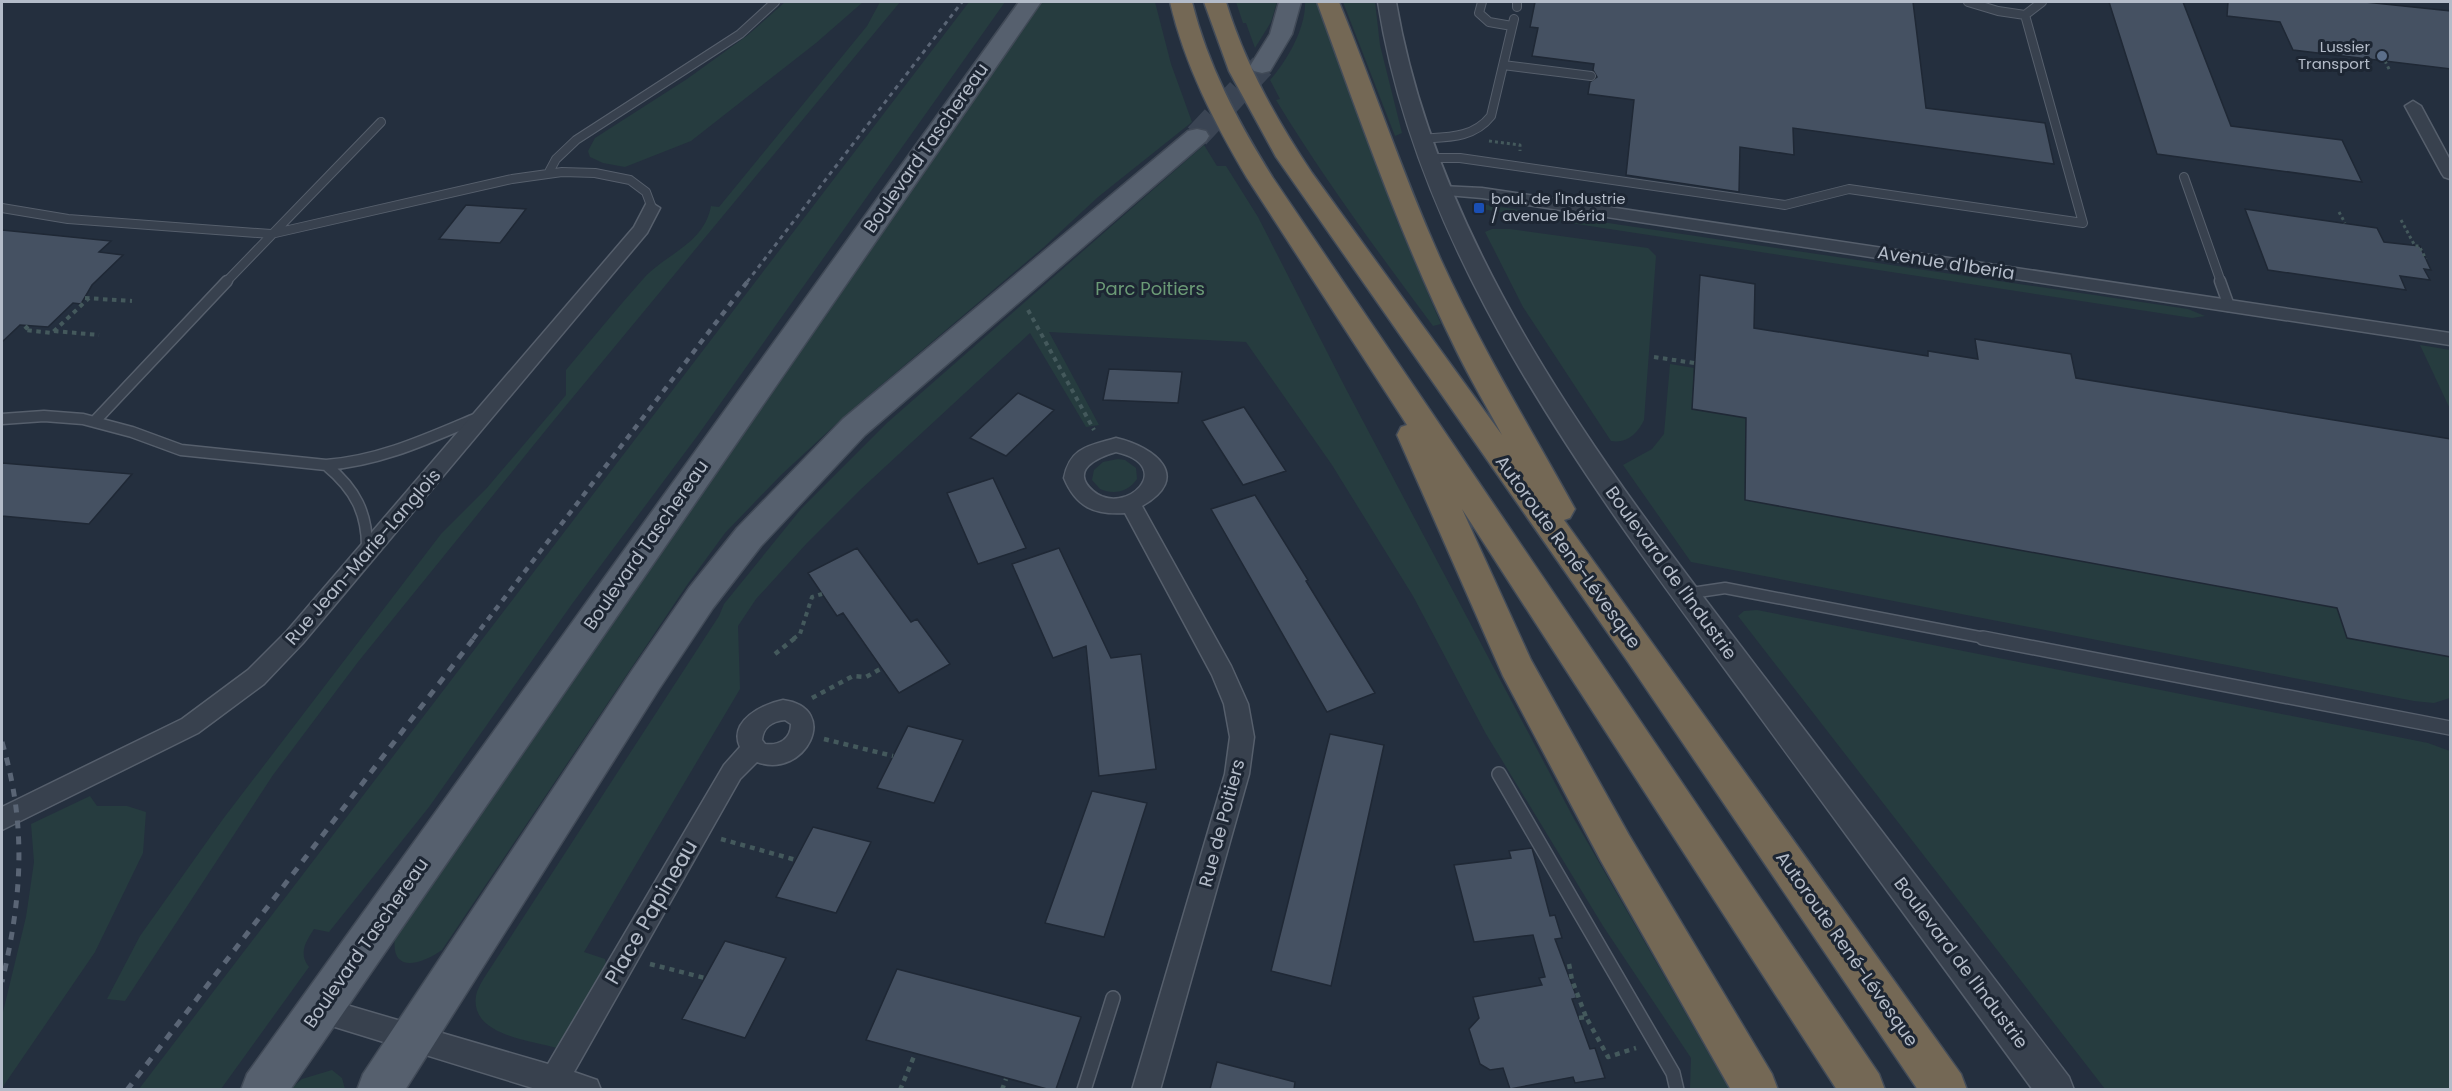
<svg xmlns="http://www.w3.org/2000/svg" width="2452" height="1091" font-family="Poppins,sans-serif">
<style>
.green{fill:#263c3f}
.building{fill:#455162;stroke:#1f2835;stroke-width:1.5}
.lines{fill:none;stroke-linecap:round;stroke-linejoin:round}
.primary-tunnel{stroke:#3a4453;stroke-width:25;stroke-dasharray:25 12;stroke-linecap:butt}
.service-far2-casing{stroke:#565f6c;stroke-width:10}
.service-far1-casing{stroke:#565f6c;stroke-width:13}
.service-casing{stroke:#565f6c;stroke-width:16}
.minor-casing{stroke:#565f6c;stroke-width:3}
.tertiary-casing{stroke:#565f6c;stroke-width:3}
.primary-casing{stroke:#414a57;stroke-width:3}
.motorway-casing{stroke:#434c59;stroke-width:3}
.path-far2{stroke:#44595c;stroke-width:3;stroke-dasharray:3 3;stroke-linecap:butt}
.path-far1{stroke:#44595c;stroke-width:4;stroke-dasharray:4.5 4.5;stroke-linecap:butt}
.path{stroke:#44595c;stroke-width:4.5;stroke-dasharray:5 5;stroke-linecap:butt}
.service-far2{stroke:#38414e;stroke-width:8}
.service-far1{stroke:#38414e;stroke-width:10}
.service{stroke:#38414e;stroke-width:13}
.minor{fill:#38414e;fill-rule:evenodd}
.tertiary{fill:#38414e;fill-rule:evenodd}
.primary{fill:#56606e;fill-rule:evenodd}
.motorway{fill:#746855;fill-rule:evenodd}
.rail-far2{stroke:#5a6575;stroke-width:3;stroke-dasharray:4.5 4.5;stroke-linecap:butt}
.rail-far1{stroke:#5a6575;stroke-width:4.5;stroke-dasharray:6 6;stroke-linecap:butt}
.rail{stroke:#5a6575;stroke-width:5;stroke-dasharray:8 8;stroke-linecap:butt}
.service-dot{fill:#5c6f8a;stroke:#1d2633;stroke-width:2}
.transit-dot{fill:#1a4fb4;stroke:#1d2633;stroke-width:2}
.labels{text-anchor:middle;stroke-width:6;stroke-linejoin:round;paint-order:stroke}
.far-poi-label{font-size:15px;fill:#b4bcc9;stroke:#1d2633;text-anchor:end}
.street-label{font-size:18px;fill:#b4bcc9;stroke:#1d2633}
.park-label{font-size:18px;fill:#6b9a76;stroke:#1d2633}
.near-street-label{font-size:21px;fill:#b4bcc9;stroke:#1d2633}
</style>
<rect width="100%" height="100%" fill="#242f3e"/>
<!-- green -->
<path class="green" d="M785,2H863L816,43L691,141L625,167L603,163L590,157L588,151L595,138L687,79L748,35Z
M880,2H900L554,420L358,662L273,775L125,1001L107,999L140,936L223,819L441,534L486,489L566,395V370C592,339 617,308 644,278C667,253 704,244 711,206L719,207L867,26Z
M969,2H1005L698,435L572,604L429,807L329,932L314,929C306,941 298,954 309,967L221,1089H139Z
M1041,2H1155L1171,64L1192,122L1098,197L1044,247L848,413L781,475L725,533L687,585L442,950C422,964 390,975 395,937L579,667L731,452Z
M1236,2H1277L1271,22L1255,48L1246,23H1243Z
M1305,2H1318L1398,223L1441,324L1433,326C1378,252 1324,179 1276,100L1280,99L1270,80C1287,61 1306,28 1305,2Z
M1343,2H1375L1380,45L1402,133L1395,136Z
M1204,145L1217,166H1226L1258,217L1346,389L1573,817L1729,1089H1690L1691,1058L1603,926L1486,734L1413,596L1332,465L1246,342L1049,332L1099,425L1086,427L1030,333L860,490L807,543L756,599L738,626L740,689L584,952L605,959L606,964L557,1048C529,1040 470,1035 476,996C477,990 481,983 484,978L719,616L724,604L801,509L888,422Z
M1480,204L2188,309L2205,316L2192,318L1518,215L1482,209Z
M1492,229H1510L1648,248L1656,256L1644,420C1638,433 1627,444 1611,441L1523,307L1485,232Z
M2420,345L2450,350V409Z
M1670,364L1694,368L1692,408L1746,418L1745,500L2337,608L2450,657V698L2434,703L2414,701L1691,562L1623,465L1652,449L1664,434Z
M1118,459L1125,460L1136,468L1137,479C1128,492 1114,495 1100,489L1092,480L1094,470L1103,462Z
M1757,610L2428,743L2450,751V1089H2105L1738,616L1744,611Z
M90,796L97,806H127L146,812L143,853L95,952L2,1088V1016L26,917L34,862L31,824Z
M332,1070L342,1078L345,1089L289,1090L302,1079Z"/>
<!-- building -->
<path class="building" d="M1535,2H1913L1926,108L2045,123L2054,164L1793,128L1794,155L1740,147L1739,192L1626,175L1634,100L1588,94L1590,82L1597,77L1593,70L1594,64L1532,56L1538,28L1530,27Z
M2109,2H2183L2231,126L2342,140L2362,182L2157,154Z
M2228,2H2365L2451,11V69L2293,50L2280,22L2227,16Z
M466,205L526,209L500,243L439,239Z
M2245,209L2377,228L2384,242L2420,246L2431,270L2424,269L2430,280L2400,276L2406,290L2268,270Z
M2,230L111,241L99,252L123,255L92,285L81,304L73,303L48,327L20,325L2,342Z
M1700,275L1755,284L1754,328L1928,356V351L1978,359L1975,339L2071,354L2076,378L2451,439V657L2347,638L2337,608L1745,500L1746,418L1692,409Z
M1109,369L1182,372L1178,403L1103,400Z
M1018,393L1054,410L1006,456L970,438Z
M1244,407L1286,471L1243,485L1202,421Z
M2,463L38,466L132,474L89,524L2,516Z
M993,478L1026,548L978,564L947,493Z
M1255,495L1308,580L1306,581L1375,693L1327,712L1211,509Z
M857,548L911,622L917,619L950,664L899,693L843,613L837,616L808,573Z
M1059,548L1111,658L1141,654L1156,769L1099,776L1086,646L1053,658L1012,564Z
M908,726L963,740L934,803L877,788Z
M1330,734L1384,745L1331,986L1271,971Z
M1092,791L1147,803L1104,937L1045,923Z
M813,827L871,842L836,913L776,897Z
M1532,848L1550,916L1555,915L1562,938L1555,939L1577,998L1572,999L1590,1049L1595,1048L1605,1078L1575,1083L1573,1077L1510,1089L1503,1068L1490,1070L1480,1064L1469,1029L1479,1018L1473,997L1542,985L1539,978L1545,977L1533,935L1474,942L1454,865L1511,858L1509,851Z
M725,941L786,958L745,1038L682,1019Z
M897,969L1081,1017L1056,1089H1047L866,1040Z
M1217,1062L1295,1082L1294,1089H1210Z"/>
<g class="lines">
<!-- primary-tunnel -->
<path class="primary-tunnel" d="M1197,136L1262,66"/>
<defs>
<path id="service-far2" d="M1482,2L1479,13L1489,22L1512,26
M1517,2V7
M1968,2L1998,11L2025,15
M1503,65L1591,76
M1419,139C1446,137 1473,139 1491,116L1514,19
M1428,158H1460L1785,205L1849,189L2083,223L2025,15L2042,2
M549,172L556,159L576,140L740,34L775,2
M2184,177L2221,282
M2,208L68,219L271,234L512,179L562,172L595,173L630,180L646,192L652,208
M226,282L381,122"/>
<path id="service-far1" d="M2220,281L2229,306
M2,419L44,416L83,419L132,432L181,450L326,465
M95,421L227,281
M367,551C368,513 355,489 326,465C380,461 427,439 477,418
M1685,594L1725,588L1990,639"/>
<path id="service" d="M1983,638L2450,728
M1499,774L1673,1073L1677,1090
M1084,1090L1113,998"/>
<path id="minor" d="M2413,101L2421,106L2450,160V179L2444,177L2442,174L2405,106Z
M1441,186L1482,188L2450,333V345L1482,198L1435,194L1433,191L1435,188Z
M652,203L660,208L647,233L303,643L264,684L198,733L2,830V807L182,719L248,670L287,631L634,227L646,204Z
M1116,438C1155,447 1193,477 1142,506L1231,666L1248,704L1254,737L1249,774L1160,1090H1132L1225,774L1230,737L1224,704L1212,675L1125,513C1094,515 1076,507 1064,478C1070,447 1089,446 1116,438ZM1116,452C1178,466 1125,518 1093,491C1069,470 1098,457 1116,452Z
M783,700C842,708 805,780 757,762L740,779L574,1072L597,1080L601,1090H539L309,1019L305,1010L309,1001L319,997L548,1064L724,765L740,747C728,721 763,704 783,700ZM785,720L791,724C791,739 779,746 765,744L762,740C763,727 773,721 785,720Z"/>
<path id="tertiary" d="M1378,2H1396C1440,258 1611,476 1765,678C1866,811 1968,944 2069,1077L2074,1090H2033C1937,958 1840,827 1744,695C1593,490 1418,259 1378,2Z"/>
<path id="primary" d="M1019,2H1041L290,1090H241L247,1074Z
M1279,2H1301L1292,34L1270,71L1262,73L1254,71L1250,66L1270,34Z
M1197,129L1206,131L1209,136L1206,141L865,435L761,546L713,608L659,689L405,1090H357L363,1074L633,669L689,588L737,528L843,419L1188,131Z"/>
<path id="motorway" d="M1170,2H1192C1208,66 1238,122 1273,178L1879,1074L1885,1090H1837L1462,509L1531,660L1629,835L1772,1074L1778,1090H1731L1601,861L1503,676L1397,435L1401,427L1407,425L1247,178C1214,122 1185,66 1170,2Z
M1204,2H1226C1245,64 1276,119 1312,173L1502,435C1487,407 1470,379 1456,350C1401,238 1360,120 1317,2H1339C1374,87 1403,176 1441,260C1481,347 1529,426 1575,509L1570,518L1564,520L1961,1074L1967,1090H1918L1628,662L1276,157L1229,71Z"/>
</defs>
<!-- service-far2 casing -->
<use href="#service-far2" class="service-far2-casing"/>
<!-- service-far1 casing -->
<use href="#service-far1" class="service-far1-casing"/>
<!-- service casing -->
<use href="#service" class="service-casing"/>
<!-- minor casing -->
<use href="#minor" class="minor-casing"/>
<!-- tertiary casing -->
<use href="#tertiary" class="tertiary-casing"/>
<!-- primary casing -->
<use href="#primary" class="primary-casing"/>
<!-- motorway casing -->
<use href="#motorway" class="motorway-casing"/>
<!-- path-far2 -->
<path class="path-far2" d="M2385,61L2390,71
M1489,141L1520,145V151
M2339,212L2345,223
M2401,220L2415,246H2419L2426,259"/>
<!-- path-far1 -->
<path class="path-far1" d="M85,298L132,301
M1028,310L1094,430
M28,326L24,330L52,333L89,298
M54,331L99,335
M1654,357L1694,363
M793,639L800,634L812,597L822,594"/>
<!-- path -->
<path class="path" d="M775,654L795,638
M812,698L853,676L866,677L882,668
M824,739L893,756
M721,839L796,860
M650,964L705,978
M1569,964L1572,980L1586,1017
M1579,1018L1586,1017L1608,1057L1636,1048
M900,1090L915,1054
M1002,1090L1006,1079"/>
<!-- service-far2 -->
<use href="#service-far2" class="service-far2"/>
<!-- service-far1 -->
<use href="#service-far1" class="service-far1"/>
<!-- service -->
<use href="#service" class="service"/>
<!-- minor -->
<use href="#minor" class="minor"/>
<!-- tertiary -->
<use href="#tertiary" class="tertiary"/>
<!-- primary -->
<use href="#primary" class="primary"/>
<!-- motorway -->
<use href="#motorway" class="motorway"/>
<!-- rail-far2 -->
<path class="rail-far2" d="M747,282L962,2"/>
<!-- rail-far1 -->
<path class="rail-far1" d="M473,639L748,281"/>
<!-- rail -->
<path class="rail" d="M2,742C27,826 22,897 2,982
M127,1090L474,638"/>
</g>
<!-- markers -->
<circle class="service-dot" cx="2382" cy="56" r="6"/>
<rect class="transit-dot" x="1473" y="202" width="12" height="12" rx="3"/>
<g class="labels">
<!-- far-poi labels -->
<g class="far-poi-label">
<text x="2370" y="52">Lussier<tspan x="2370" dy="17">Transport</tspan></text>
<text x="1491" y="204" text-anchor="start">boul. de l'Industrie<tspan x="1491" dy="17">/ avenue Ibéria</tspan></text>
</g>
<!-- street labels -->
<g class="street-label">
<text transform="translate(926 148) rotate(-55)" y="6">Boulevard Taschereau</text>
<text transform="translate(1946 263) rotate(9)" y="6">Avenue d'Iberia</text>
<text transform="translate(646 545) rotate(-55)" y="6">Boulevard Taschereau</text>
<text transform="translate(1568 552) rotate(54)" y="6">Autoroute René-Lévesque</text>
<text transform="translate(363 557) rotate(-49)" y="6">Rue Jean-Marie-Langlois</text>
<text transform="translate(1671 573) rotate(54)" y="6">Boulevard de l'Industrie</text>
<text transform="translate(1222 823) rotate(-75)" y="6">Rue de Poitiers</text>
<text transform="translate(366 943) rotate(-55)" y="6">Boulevard Taschereau</text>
<text transform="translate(1847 949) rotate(55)" y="6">Autoroute René-Lévesque</text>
<text transform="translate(1961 963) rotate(53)" y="6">Boulevard de l'Industrie</text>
</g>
<!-- park labels -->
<g class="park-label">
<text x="1150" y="295">Parc Poitiers</text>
</g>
<!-- near-street labels -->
<g class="near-street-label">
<text transform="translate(651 912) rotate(-60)" y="7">Place Papineau</text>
</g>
</g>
<!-- border -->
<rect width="2452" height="1091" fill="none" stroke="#b4bcc9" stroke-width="6"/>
</svg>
